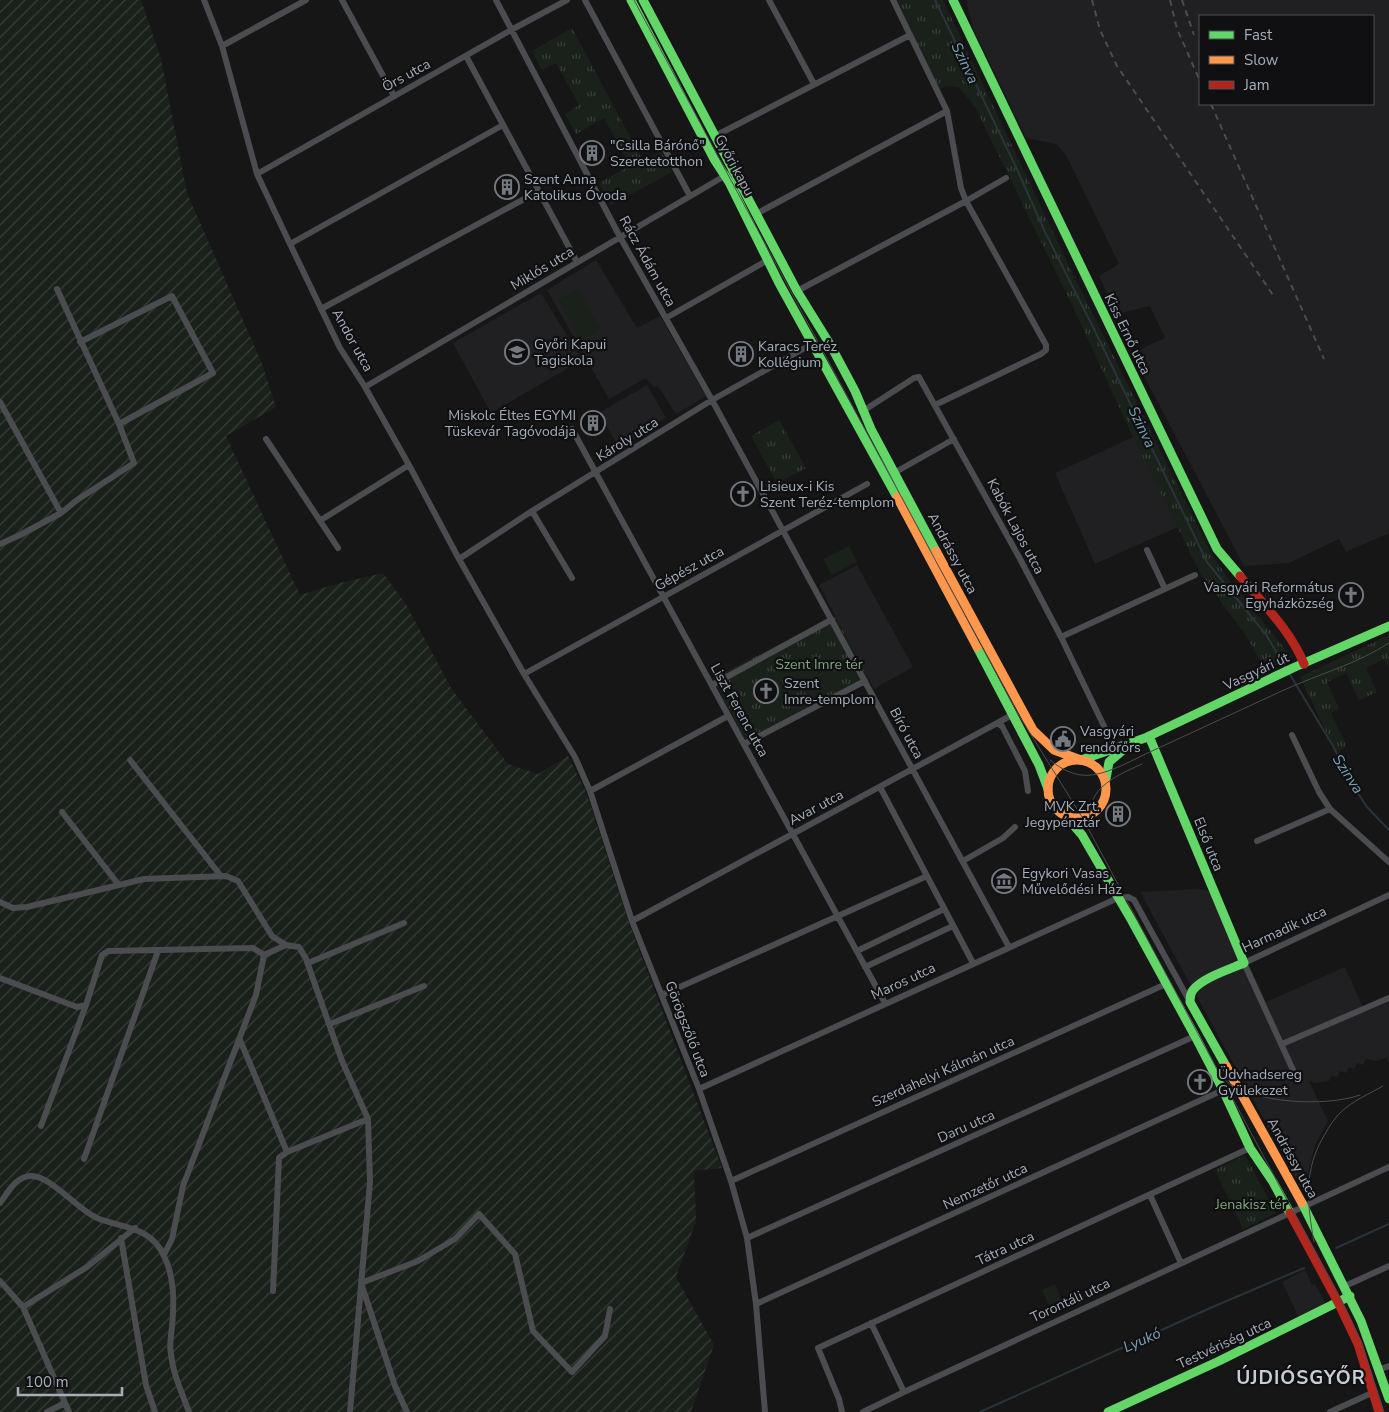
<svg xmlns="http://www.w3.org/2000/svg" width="1389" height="1412" font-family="'Nunito Sans',sans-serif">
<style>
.built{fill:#202022;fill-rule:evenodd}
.grass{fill:#1a211a}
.park{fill:url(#park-tufts)}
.garden{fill:url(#garden-furrows)}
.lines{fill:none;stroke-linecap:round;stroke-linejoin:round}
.stream{stroke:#283439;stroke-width:2}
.street{stroke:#4a4c4f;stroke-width:6}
.fast{stroke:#63d668;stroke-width:9}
.slow{stroke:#ff974d;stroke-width:9}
.jam{stroke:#b3261e;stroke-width:9}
.tram{stroke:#4a4c4f;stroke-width:1}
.rail{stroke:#4a4c4f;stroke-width:2;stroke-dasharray:6 5;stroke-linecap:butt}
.labels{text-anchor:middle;stroke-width:4.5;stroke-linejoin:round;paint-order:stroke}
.street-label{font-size:14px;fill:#a6aeb9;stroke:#101012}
.poi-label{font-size:14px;fill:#a6aeb9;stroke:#101012;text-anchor:start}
.park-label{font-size:14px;fill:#7fa57b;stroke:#101012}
.water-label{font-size:15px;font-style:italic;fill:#7aa3b6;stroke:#101012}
.district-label{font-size:19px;font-weight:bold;letter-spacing:1px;fill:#c7cdd4;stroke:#101012}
</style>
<defs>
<pattern id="park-tufts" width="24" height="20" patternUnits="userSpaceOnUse" patternTransform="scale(1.25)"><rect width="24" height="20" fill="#1a211a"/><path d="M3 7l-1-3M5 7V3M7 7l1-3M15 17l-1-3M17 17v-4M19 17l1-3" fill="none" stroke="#383f39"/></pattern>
<pattern id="garden-furrows" width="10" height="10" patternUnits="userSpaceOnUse" patternTransform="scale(1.25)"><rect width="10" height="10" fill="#1a211a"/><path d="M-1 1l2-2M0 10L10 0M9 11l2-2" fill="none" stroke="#383f39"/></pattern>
</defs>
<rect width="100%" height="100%" fill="#161616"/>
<!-- built -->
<path class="built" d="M966,0H1389V533L1346,552L1339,539L1289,563L1244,566L1143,374L1141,350L1147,346L1165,338L1150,306L1117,314L1099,276L1119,264L1066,155L1056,144L1026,138L974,31ZM1200,16H1373V104H1200Z
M596,260L637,328L660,316L706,396L676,414L658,386L653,387L646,378L609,399L547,290Z
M541,293L582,360L491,413L453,343Z
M647,385L666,418L619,447L599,413Z
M1133,437L1178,527L1095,564L1055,473Z
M857,565L913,667L874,689L819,585Z
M1198,889L1216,892L1266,1002L1345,967L1365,1012L1389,1002V1063L1386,1058L1376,1061L1366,1059L1363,1065L1357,1063L1354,1069L1349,1067L1346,1073L1340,1071L1337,1077L1331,1076L1329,1081L1316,1083L1309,1081L1328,1121L1315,1145L1303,1191L1140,892Z
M1305,1270L1312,1285L1315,1284L1325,1302L1323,1306L1299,1318L1282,1282Z"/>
<!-- grass -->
<path class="grass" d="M578,289L601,329L581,341L558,300Z
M849,546L857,562L832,575L823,559Z
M1055,1284L1065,1309L1053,1314L1042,1290Z"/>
<!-- park -->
<path class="park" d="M896,0H943L1070,268L1211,553L1228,578L1292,658L1265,670L1247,637L1200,573L1133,437L1072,305L975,107L959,87L947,86L939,89Z
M572,28L643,161L661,152L672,172L611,205L599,183L630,166L604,118L576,134L565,114L579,105L556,63L542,70L532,51Z
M779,420L806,468L777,483L751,436Z
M835,616L869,679L745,739L713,678Z
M1389,635V668L1384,659L1366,668L1377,692L1359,700L1346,673L1327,682L1339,709L1331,713L1347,747L1336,752L1300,677Z
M1245,1155L1276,1213L1243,1229L1215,1170Z"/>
<!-- garden -->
<path class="garden" d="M0,0H141L161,59L187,193L261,361L276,407L226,436L300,595L336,584L383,573L407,606L451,688L508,764L538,774L568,756L586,792L630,926L722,1168L694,1171L696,1221L676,1277L714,1345L691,1412H0Z"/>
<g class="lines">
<!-- stream -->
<path class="stream" d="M935,0L1016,167L1045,232L1093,327L1207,562L1267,636L1286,669
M1289,673L1333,746L1352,784L1367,807L1389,830
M1336,1248L1389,1224
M980,1412L1208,1309L1304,1268"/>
<!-- street -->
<path class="street" d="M204,0L222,46L257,174L290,244L340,348L365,387L409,465L459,559L524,674L575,757L590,791L632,921L699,1089L731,1181L747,1238L756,1304L765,1412
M342,0L394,96
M496,0L620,237L712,400L1009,947
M585,0L690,196
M769,0L814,84
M893,0L947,111L961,188L966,201L1046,345V350L1041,354L935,405
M222,46L306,0
M466,56L577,262
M715,136L910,35
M257,174L511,30L567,0
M756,214L947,111
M290,244L503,125
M797,291L966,201L1006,178
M321,309L539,191
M666,318L768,260
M80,342L172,296L213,373L119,424
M365,387L733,171
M0,402L61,513
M863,411L914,378L919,377L1019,557L1061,637L1115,749
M572,429L885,1003
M266,439L338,548
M894,473L954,439
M532,511L572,578
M321,520L409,465
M0,544L20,535L61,513L77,500L134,463L119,424L57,289
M1147,550L1165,589
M459,559L532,511L712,400L812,344
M1061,637L1195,575
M524,674L867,484
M712,685L831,620
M998,724L1002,726L1025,771L1028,791
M1292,735L1319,792L1330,809L1389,862
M744,744L865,681
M130,760L221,876
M880,787L973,963
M590,791L728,716
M62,812L118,884
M1257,841L1330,809
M963,861L1003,838L1015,827
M0,902L13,908L27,907L144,879L226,876L238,881L272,936L286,945
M632,921L1012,715
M857,951L944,909
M264,955L286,945L299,947L306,959L342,1061L368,1119L370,1182L350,1412
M308,963L404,923
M865,967L953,926
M0,978L77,1007L86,1005L102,955L108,951L253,948L264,955L256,995L183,1186L172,1239L164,1255
M662,995L927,876
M330,1024L424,986
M240,1040L287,1152
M1282,1044L1389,998
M1293,1070L1244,963L1389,895
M699,1089L1118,898L1128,897L1134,900L1190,1002
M41,1126L86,1005
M84,1159L158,951
M731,1181L1166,984
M1150,1195L1181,1263
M0,1203C8,1193 15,1177 30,1176C49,1174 78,1210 97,1218C121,1228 151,1226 164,1256C175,1278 174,1303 172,1327C171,1336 169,1345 171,1354C173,1374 182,1393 189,1412
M121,1238L146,1385L155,1412
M747,1238L1195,1036
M0,1281L23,1307L69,1412
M1345,1286L1389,1266
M273,1291L279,1158L287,1152L368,1119
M756,1304L1223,1090
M23,1307L87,1267L135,1228
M871,1323L904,1392
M1380,1369L1389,1366
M47,1412L65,1403
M407,1412L395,1386L361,1283L418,1261L455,1239L479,1214L515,1254L533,1331L572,1372L605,1336L610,1309
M842,1412L839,1399L818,1348L1250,1148
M863,1412L904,1392L1389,1167
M1330,1412L1374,1392"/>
<!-- fast -->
<path class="fast" d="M631,0L714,159L729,182L779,283L897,497
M643,0L797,291L831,346L855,391L871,429L936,551
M953,0L1217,549L1240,576
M977,647L1039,765L1048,789
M1149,736L1244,963C1230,969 1202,978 1193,990C1190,994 1190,998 1190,1002L1226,1066
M1081,760L1145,738L1295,667L1389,626
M1106,779L1109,762L1123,750
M1064,814L1082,835L1132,921L1195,1036L1223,1090L1250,1148L1273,1182L1290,1213
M1302,1203L1361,1321L1389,1399
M1108,1412L1219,1361L1350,1296"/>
<!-- slow -->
<path class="slow" d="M897,497L977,647
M936,551L1033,730L1054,750L1081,760
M1048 789a29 29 0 1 1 58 0a29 29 0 1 1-58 0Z
M1226,1066L1302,1203"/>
<!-- jam -->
<path class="jam" d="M1240,576C1262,603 1291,631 1304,664
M1290,1213L1338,1302L1358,1344L1379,1412"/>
<!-- tram -->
<path class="tram" d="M634,0L1017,712L1082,817L1348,1314L1362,1344L1384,1412
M1050,760C1062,770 1076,777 1092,775C1113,772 1134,759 1152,751C1196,731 1240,710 1284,690C1319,674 1357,664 1389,643
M1091,829C1082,790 1113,777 1142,764
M1225,1080C1252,1104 1327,1107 1360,1095
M1314,1242C1307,1203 1303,1170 1325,1134C1329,1127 1334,1119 1340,1113C1352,1101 1369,1094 1383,1086"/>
<!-- rail -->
<path class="rail" d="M1092,0L1100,30L1117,66L1275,298
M1170,0L1177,29L1200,81
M1182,0L1194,35
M1211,104L1324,359"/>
</g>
<!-- icons -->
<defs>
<symbol id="building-ring" viewBox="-11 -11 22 22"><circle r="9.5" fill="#101012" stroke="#747980" stroke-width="1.5"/><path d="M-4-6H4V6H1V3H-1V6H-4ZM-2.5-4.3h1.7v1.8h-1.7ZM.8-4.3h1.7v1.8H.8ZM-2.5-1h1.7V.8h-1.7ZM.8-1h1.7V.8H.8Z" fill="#747980"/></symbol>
<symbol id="school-ring" viewBox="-11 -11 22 22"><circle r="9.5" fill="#101012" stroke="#747980" stroke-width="1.5"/><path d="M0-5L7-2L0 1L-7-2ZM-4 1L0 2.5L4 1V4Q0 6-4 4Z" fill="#747980"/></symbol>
<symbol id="church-ring" viewBox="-11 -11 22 22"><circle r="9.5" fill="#101012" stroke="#747980" stroke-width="1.5"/><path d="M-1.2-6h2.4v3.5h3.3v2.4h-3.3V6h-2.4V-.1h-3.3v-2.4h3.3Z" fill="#747980"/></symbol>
<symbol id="civic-ring" viewBox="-11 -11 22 22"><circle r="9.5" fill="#101012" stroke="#747980" stroke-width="1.5"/><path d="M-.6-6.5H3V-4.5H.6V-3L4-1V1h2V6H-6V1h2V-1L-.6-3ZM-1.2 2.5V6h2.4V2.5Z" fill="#747980"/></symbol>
<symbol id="museum-ring" viewBox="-11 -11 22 22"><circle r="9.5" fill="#101012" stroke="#747980" stroke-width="1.5"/><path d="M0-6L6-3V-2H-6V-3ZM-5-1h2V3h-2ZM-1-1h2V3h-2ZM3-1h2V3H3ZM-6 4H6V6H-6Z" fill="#747980"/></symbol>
</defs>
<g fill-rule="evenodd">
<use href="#building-ring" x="578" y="139" width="28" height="28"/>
<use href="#building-ring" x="493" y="173" width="28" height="28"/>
<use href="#school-ring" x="503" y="338" width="28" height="28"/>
<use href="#building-ring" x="727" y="340" width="28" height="28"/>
<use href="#building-ring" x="579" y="409" width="28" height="28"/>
<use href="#church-ring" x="729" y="480" width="28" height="28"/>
<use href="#church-ring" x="1337" y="581" width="28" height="28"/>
<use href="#church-ring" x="752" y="677" width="28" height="28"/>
<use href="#civic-ring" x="1049" y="725" width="28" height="28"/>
<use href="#building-ring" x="1104" y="800" width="28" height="28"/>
<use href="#museum-ring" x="990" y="867" width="28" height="28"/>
<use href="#church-ring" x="1186" y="1068" width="28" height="28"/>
</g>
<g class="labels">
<!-- street labels -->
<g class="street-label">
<text transform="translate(406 75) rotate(-29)" y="5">Örs utca</text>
<text transform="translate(735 165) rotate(62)" y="5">Győri kapu</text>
<text transform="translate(648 261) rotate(61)" y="5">Rácz Ádám utca</text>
<text transform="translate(542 268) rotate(-31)" y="5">Miklós utca</text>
<text transform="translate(1128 334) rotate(64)" y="5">Kiss Ernő utca</text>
<text transform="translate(353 340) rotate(61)" y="5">Andor utca</text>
<text transform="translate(627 439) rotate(-32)" y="5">Károly utca</text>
<text transform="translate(1016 526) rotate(62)" y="5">Kabók Lajos utca</text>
<text transform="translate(953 553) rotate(62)" y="5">Andrássy utca</text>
<text transform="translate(689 568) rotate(-29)" y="5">Gépész utca</text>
<text transform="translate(1256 671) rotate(-25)" y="5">Vasgyári út</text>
<text transform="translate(740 710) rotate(61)" y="5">Liszt Ferenc utca</text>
<text transform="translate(907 733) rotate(62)" y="5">Bíró utca</text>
<text transform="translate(816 807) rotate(-28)" y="5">Avar utca</text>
<text transform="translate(1209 844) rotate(68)" y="5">Első utca</text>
<text transform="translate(1284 929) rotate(-25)" y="5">Harmadik utca</text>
<text transform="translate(903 981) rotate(-25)" y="5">Maros utca</text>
<text transform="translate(688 1029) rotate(69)" y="5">Görögszőlő utca</text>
<text transform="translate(943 1071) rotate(-24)" y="5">Szerdahelyi Kálmán utca</text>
<text transform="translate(966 1126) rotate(-24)" y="5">Daru utca</text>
<text transform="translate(1293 1158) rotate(61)" y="5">Andrássy utca</text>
<text transform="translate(985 1186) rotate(-25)" y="5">Nemzetőr utca</text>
<text transform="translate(1005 1248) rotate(-25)" y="5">Tátra utca</text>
<text transform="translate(1070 1300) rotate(-25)" y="5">Torontáli utca</text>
<text transform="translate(1224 1343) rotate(-25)" y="5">Testvériség utca</text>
</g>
<!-- poi labels -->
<g class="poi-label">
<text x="610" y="150">"Csilla Bárónő"<tspan x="610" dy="16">Szeretetotthon</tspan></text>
<text x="524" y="184">Szent Anna<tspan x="524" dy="16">Katolikus Óvoda</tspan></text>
<text x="534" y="349">Győri Kapui<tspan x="534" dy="16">Tagiskola</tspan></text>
<text x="758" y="351">Karacs Teréz<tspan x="758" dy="16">Kollégium</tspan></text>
<text x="576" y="420" text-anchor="end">Miskolc Éltes EGYMI<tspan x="576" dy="16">Tüskevár Tagóvodája</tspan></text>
<text x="760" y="491">Lisieux-i Kis<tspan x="760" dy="16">Szent Teréz-templom</tspan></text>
<text x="1334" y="592" text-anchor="end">Vasgyári Református<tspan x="1334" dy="16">Egyházközség</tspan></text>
<text x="784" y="688">Szent<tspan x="784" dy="16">Imre-templom</tspan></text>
<text x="1080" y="736">Vasgyári<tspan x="1080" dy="16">rendőrőrs</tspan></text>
<text x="1100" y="811" text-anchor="end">MVK Zrt.<tspan x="1100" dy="16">Jegypénztár</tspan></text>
<text x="1022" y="878">Egykori Vasas<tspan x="1022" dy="16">Művelődési Ház</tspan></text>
<text x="1218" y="1079">Üdvhadsereg<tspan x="1218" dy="16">Gyülekezet</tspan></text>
</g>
<!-- park labels -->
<g class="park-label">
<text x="819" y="669">Szent Imre tér</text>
<text x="1251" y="1209">Jenakisz tér</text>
</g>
<!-- water labels -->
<g class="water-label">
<text transform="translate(965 63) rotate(64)" y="5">Szinva</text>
<text transform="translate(1142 427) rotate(64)" y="5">Szinva</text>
<text transform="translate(1348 774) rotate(57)" y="5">Szinva</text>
<text transform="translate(1142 1340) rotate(-24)" y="5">Lyukó</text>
</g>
<!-- district labels -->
<g class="district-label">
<text x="1301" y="1384">ÚJDIÓSGYŐR</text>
</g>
</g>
<!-- legend -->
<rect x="1199" y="15" width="175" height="90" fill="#101012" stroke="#4c4f55"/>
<rect x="1209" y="31" width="25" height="8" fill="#63d668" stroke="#4c4f55"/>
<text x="1244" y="40" font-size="15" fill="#a6aeb9">Fast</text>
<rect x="1209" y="56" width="25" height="8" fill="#ff974d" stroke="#4c4f55"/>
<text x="1244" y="65" font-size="15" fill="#a6aeb9">Slow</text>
<rect x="1209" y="81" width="25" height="8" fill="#b3261e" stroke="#4c4f55"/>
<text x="1244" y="90" font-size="15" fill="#a6aeb9">Jam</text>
<!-- scale -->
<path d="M18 1387v8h104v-8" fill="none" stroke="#a6aeb9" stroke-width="2.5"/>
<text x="25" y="1387" font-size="15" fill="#a6aeb9" stroke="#101012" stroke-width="4" paint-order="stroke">100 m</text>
</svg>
